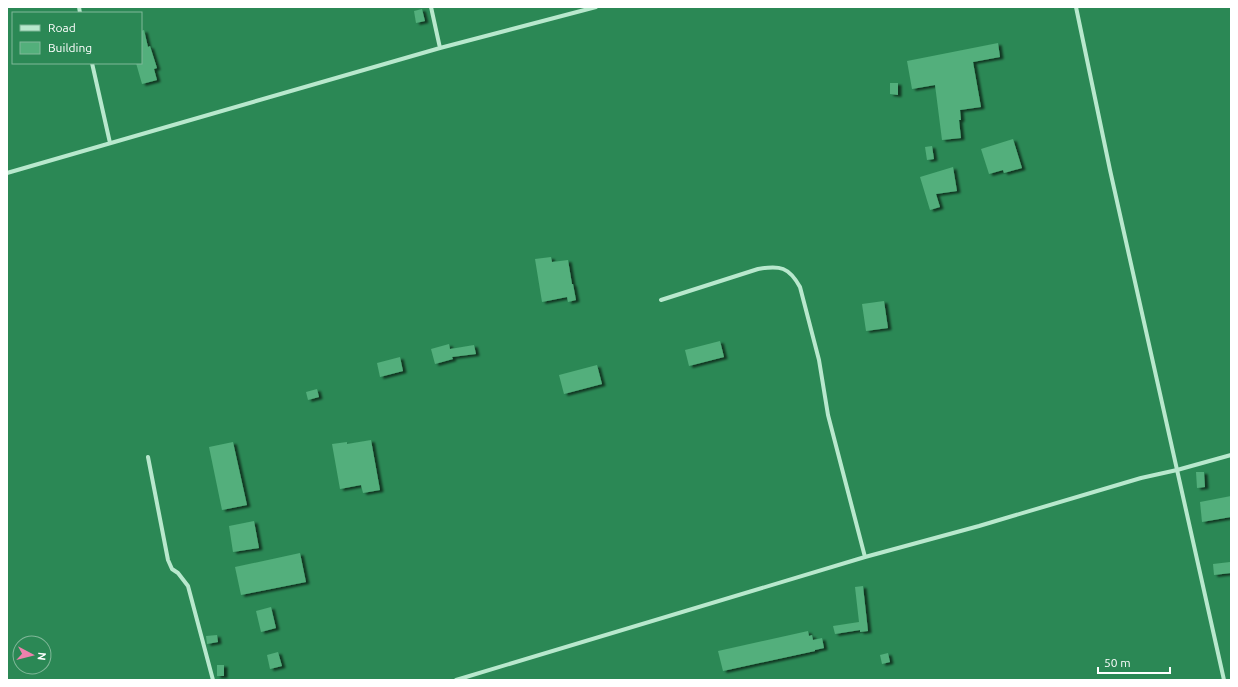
<svg xmlns="http://www.w3.org/2000/svg" width="1238" height="687" font-family="Ubuntu,sans-serif">
<style>
.building{fill:#53af7b;filter:url(#shadow)}
.lines{fill:none;stroke-linecap:round;stroke-linejoin:round}
.street{stroke:#b8e8cd;stroke-width:4}
</style>
<defs>
<filter id="shadow"><feDropShadow dx="3.5" dy="2" stdDeviation="1" flood-color="#0009"/></filter>
</defs>
<rect width="100%" height="100%" fill="#2b8855"/>
<!-- building -->
<path class="building" d="M422,9L425,21L416,23L414,11Z
M144,30L148,47L150,46L157,68L154,69L157,80L142,84L136,63H141V31Z
M998,43L1000,57L973,62L981,107L960,110L961,120H959L961,138L942,140L935,85L912,89L907,61Z
M890,83H898V95L890,94Z
M1013,139L1022,168L1004,173L1003,170L989,174L981,149Z
M932,146L934,159L927,160L925,147Z
M953,167L957,191L936,194L940,207L930,210L920,177Z
M551,257L552,262L568,260L572,284H573L576,300L568,302L567,297L542,302L535,259Z
M884,301L888,328L866,331L862,304Z
M720,341L724,357L689,366L685,350Z
M449,344L450,349L474,345L476,354L452,357L453,359L435,364L431,349Z
M400,357L403,371L380,377L377,363Z
M597,365L602,384L564,394L559,375Z
M317,389L319,397L308,400L306,392Z
M371,440L380,490L363,493L361,485L340,489L332,444L347,442V444Z
M233,442L247,505L222,510L209,447Z
M1196,472H1204L1205,487L1197,488Z
M1231,496V517L1202,522L1200,502Z
M254,521L259,548L233,552L229,526Z
M300,553L306,582L241,595L235,567Z
M1230,562L1231,573L1214,575L1213,564Z
M863,586L868,631L860,632V630L835,634L833,626L859,622L855,587Z
M271,607L276,628L261,632L256,611Z
M808,631L809,636L812,635L813,640L822,638L824,648L815,650V651L723,671L718,651Z
M217,635L218,642L207,644L206,636Z
M278,652L282,666L270,669L267,655Z
M888,653L890,662L882,664L880,655Z
M217,665H224V676H217Z"/>
<g class="lines">
<!-- street -->
<path class="street" d="M79,7L80,13
M431,7L440,48
M1076,7L1110,170L1224,680
M92,63L110,143
M7,173L440,48L596,7
M661,300L758,269C780,265 789,267 800,287L819,360L828,415L865,557
M148,457L168,560L172,569L178,573L188,586L213,680
M456,680L865,557L979,526L1141,478L1177,470L1231,455"/>
</g>
<!-- border -->
<rect width="1238" height="687" fill="none" stroke="#ffffff" stroke-width="16"/>
<!-- legend -->
<rect x="12" y="12" width="130" height="52" fill="#2b8855" stroke="#80b899"/>
<rect x="20" y="25" width="20" height="6" fill="#b8e8cd" stroke="#80b899"/>
<text x="48" y="32" font-size="12" fill="#ffffff">Road</text>
<rect x="20" y="42" width="20" height="12" fill="#53af7b" stroke="#80b899"/>
<text x="48" y="52" font-size="12" fill="#ffffff">Building</text>
<!-- north arrow -->
<g transform="translate(32 655) rotate(97)"><circle r="19" fill="#2b8855" stroke="#80b899"/>
<path d="M0-3L7 15L0 10L-7 15Z" fill="#ee81ad"/>
<text y="-6" font-size="11" font-weight="bold" text-anchor="middle" fill="#ffffff">N</text>
</g>
<!-- scale -->
<path d="M1098 667v6h72v-6" fill="none" stroke="#ffffff" stroke-width="2"/>
<text x="1104" y="667" font-size="12" fill="#ffffff" stroke="#2b8855" stroke-width="3" paint-order="stroke">50 m</text>
</svg>
